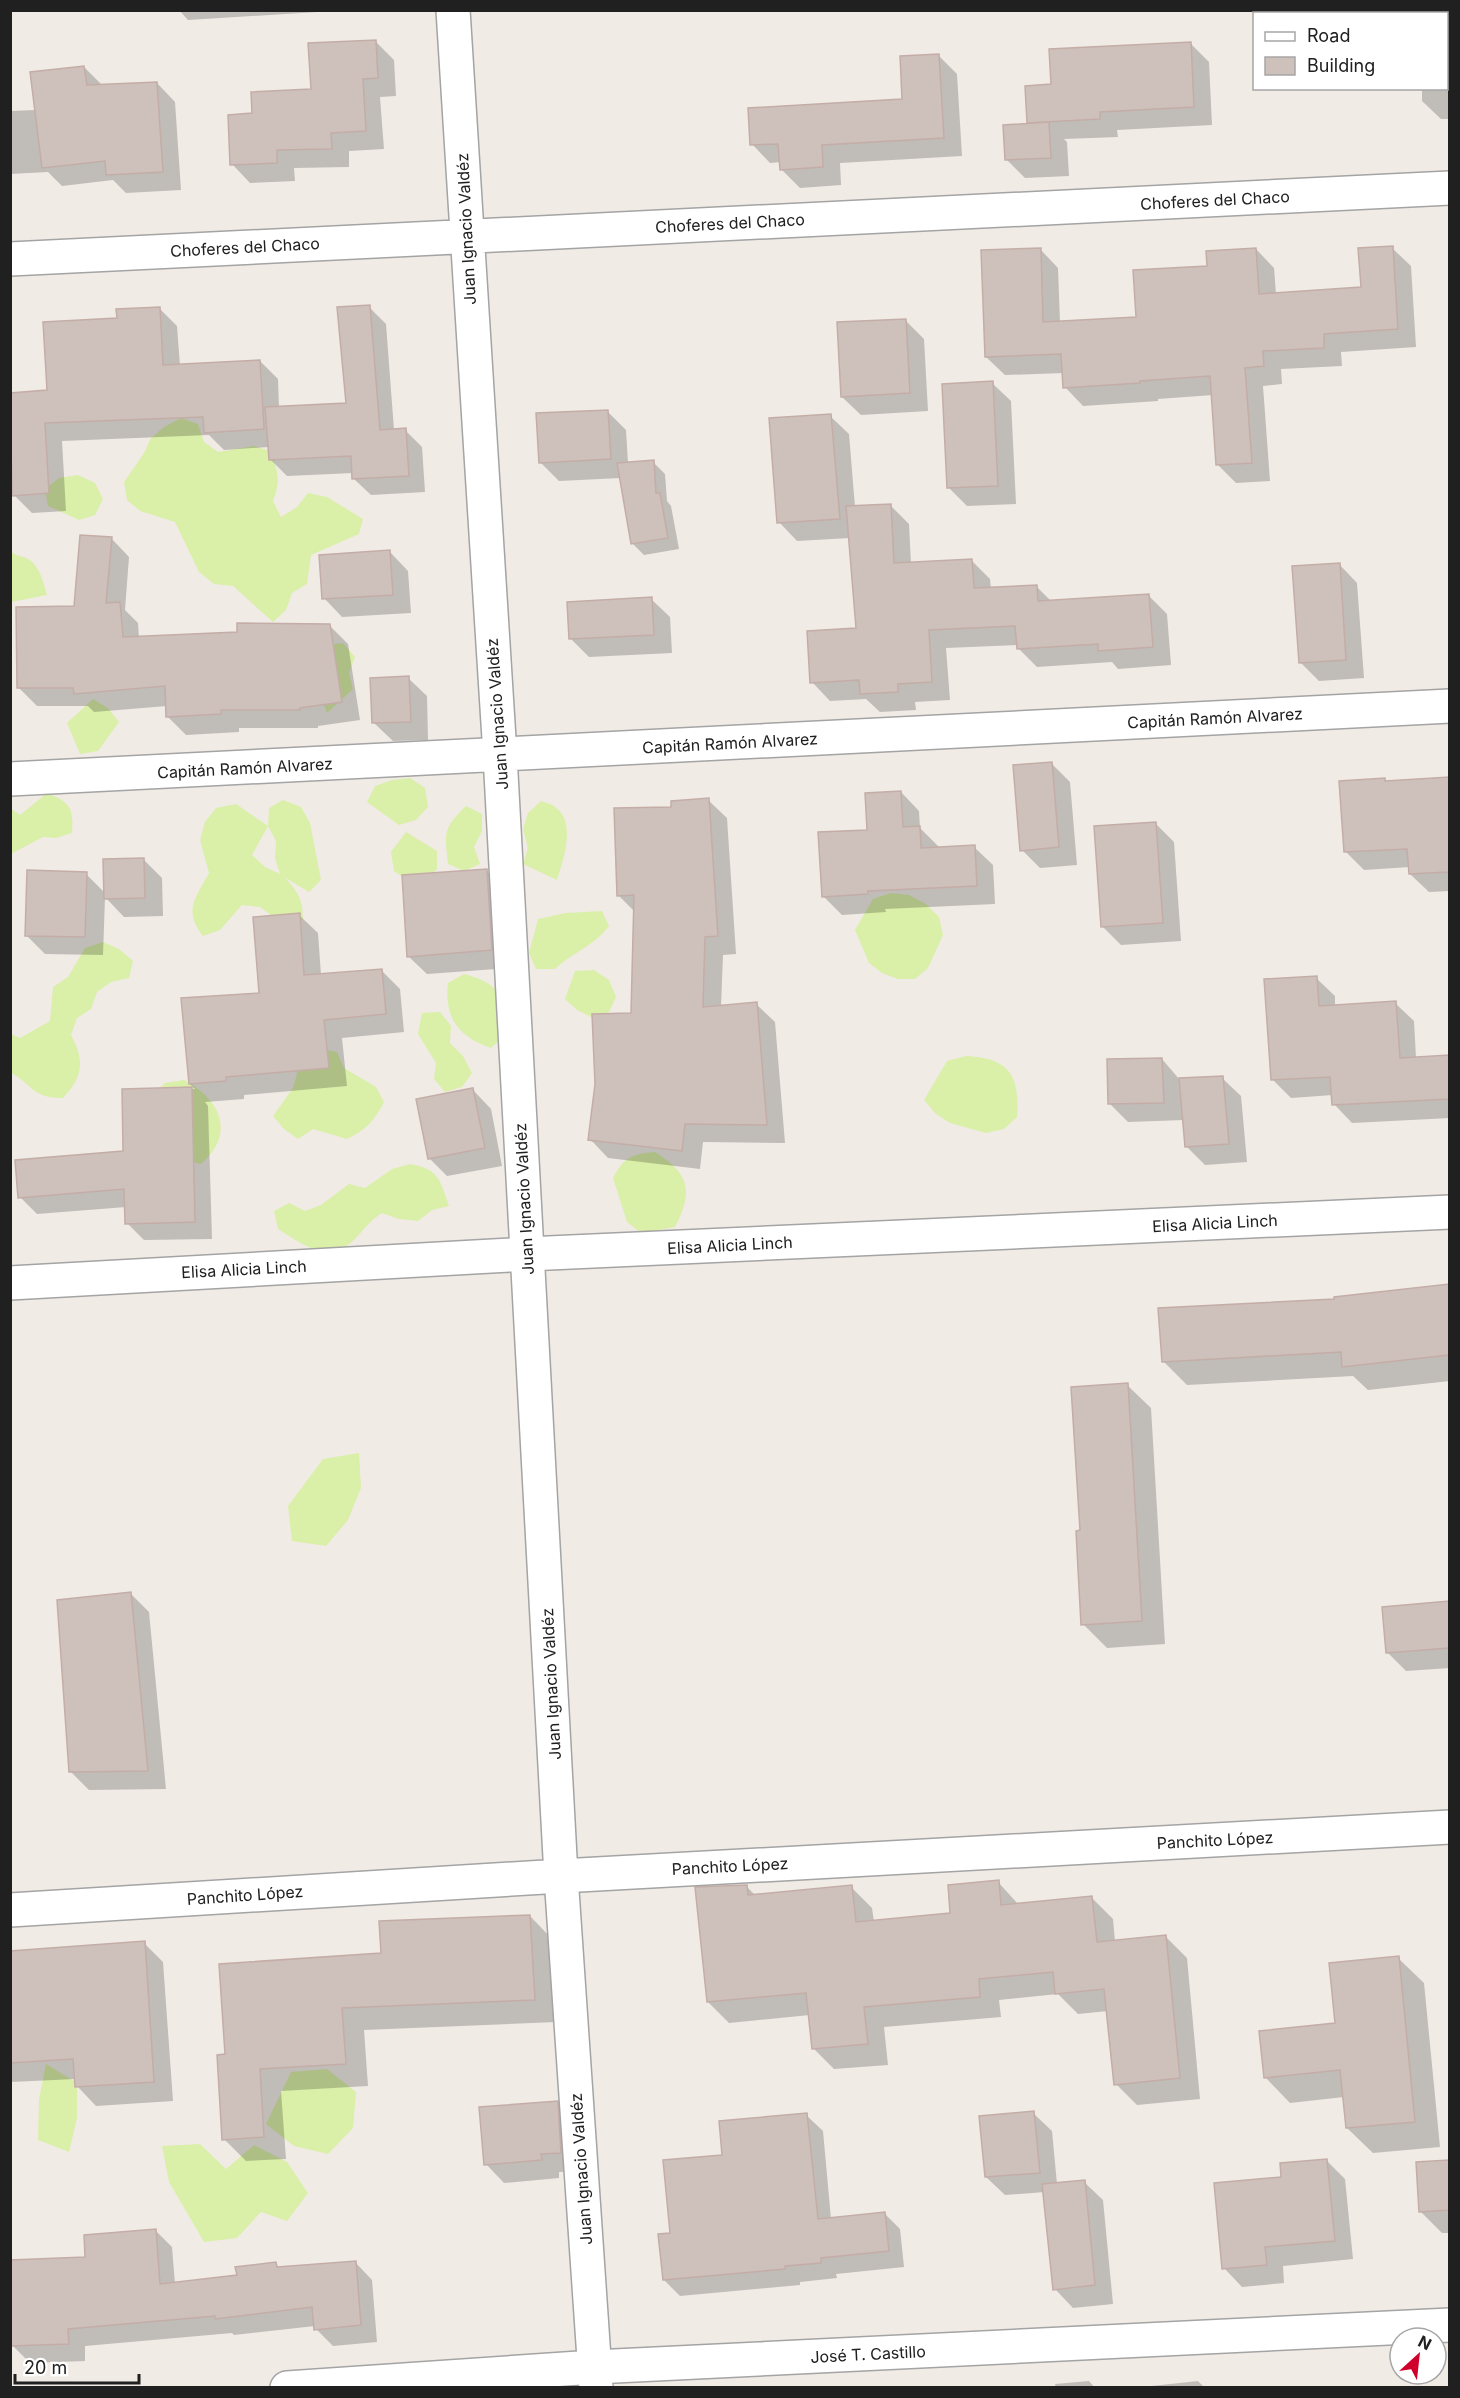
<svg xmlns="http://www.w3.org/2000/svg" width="1460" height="2398" font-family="Inter,sans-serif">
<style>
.grass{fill:#daefa8;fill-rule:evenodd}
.shadow{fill:#0003}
.building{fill:#cec0bb;stroke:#c4ada7;stroke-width:1.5}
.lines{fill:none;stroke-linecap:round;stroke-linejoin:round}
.minor-casing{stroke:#a4a4a4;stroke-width:36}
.minor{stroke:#fff;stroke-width:33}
.labels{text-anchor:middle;stroke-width:6;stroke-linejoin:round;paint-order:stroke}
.street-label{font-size:16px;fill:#202020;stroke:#fff}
</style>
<rect width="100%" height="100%" fill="#f1ebe6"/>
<!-- grass -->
<path class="grass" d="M181,418L198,424L204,442L218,452L254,446L270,451C278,471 281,480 273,501L281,517L297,507L308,493L327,497L363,519L359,534L311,555L307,584L292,593L286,610L273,622L233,586L214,584L199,572L175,522L140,511L127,500L124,482L144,453L151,438L164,427Z
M78,475L95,483L103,499L95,515L79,520L48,506L45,489L59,478Z
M10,550C15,557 21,555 28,559C40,566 43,582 47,595L11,602Z
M343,643L355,657L349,673L353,689L327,713L314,676L325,645Z
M93,699L108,708L119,722L98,751L80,754L67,723Z
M410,778L425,788L428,807L416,820L399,825L367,802L375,786L392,780Z
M47,793C70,802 74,808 72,833L56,838L43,837L11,854L10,808L20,815Z
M283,800L301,807L310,823L321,880L309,892L284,877C298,891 303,900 303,919L287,927L260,907L242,905L220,930L203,936C183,910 195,899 209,873L200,840L205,822L216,808L236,804L268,826L269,808ZM268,826L276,841L275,858L280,874L265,867L252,855Z
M541,801C546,803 552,804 555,807C577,822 563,860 557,880L523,864L528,848L523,829L528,813Z
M466,806L482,814V831L474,847L480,864L464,871L448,864C445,833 442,829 466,806Z
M406,832L437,851V869L425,881H408L394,871L391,852Z
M891,893L909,895L926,904L939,917L943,935L928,968L915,979H898L882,973L869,963L855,930L873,899Z
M602,911L609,926C594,946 573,952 555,969H536L529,953L538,919L566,913Z
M103,942L119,949L133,961L129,978L111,982L97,992L91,1009L77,1018L71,1035C85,1061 83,1077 63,1098C31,1098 34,1085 11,1073V1034L20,1038L50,1021L53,987L68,977L85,948Z
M594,970L609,980L616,997L609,1012L593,1018L577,1010L565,999L575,971Z
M464,974C505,985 504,999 504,1036L491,1048C458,1037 444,1017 448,983Z
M440,1012L451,1026L450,1043L463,1056L472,1073L462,1087L445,1092L434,1079L436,1063L418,1034L422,1013Z
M320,1049L337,1052L344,1068L376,1087L384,1102C375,1120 366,1130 347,1139L313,1129L298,1139L284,1129L273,1116L293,1088L302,1055Z
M966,1056C1010,1058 1020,1076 1017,1117L1004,1129L986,1133L950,1123L936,1114L924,1100L947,1061Z
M184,1080C221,1100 236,1133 201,1164L183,1160L152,1095L165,1083Z
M655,1152C689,1173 694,1191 675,1227L641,1233L627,1222L613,1178C624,1157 632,1154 655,1152Z
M410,1164C439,1169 440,1180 449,1206L432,1210L418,1221L399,1219L382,1213C367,1223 366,1228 355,1239C328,1265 304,1245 278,1229L274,1211L289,1203L305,1211L321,1205L349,1184L365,1188L392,1169Z
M359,1453L361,1488L348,1520L326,1546L292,1541L288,1506L323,1459Z
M46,2064L77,2083V2118L69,2152L38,2140L39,2099Z
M327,2069L356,2092L353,2128L328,2154L294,2146L266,2124L291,2072Z
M200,2144L226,2169L254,2145L287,2162L308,2193L287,2221L261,2212L237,2238L204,2242L169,2182L162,2146Z"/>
<!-- shadow -->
<path class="shadow" d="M179,10H318V12L188,20Z
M1275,10H1431V12L1278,14Z
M376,42L394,60L396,96L380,97L384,149L349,151V167L294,168L295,181L250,183L232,164L254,115L312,91Z
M1190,43L1209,62L1212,125L1117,130L1118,137L1064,139L1067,142L1069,176L1025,178L1006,159L1031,125L1028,122L1053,86Z
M1446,55H1450V119H1441L1422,101V88H1446Z
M939,56L957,74L962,156L840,163L841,185L800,188L781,169V162L770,163L752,144L904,100Z
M84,67L103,86L157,83L175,102L181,190L126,193L113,180L62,186L48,172L10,174V111L36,110Z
M1392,248L1411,266L1416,347L1341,352L1342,366L1281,369L1282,384L1263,386L1270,481L1236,483L1217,464L1213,395L1158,399V401L1083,406L1065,387L1064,373L1005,375L986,357L1040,249L1058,268L1060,322L1138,318L1209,268L1256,249L1274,268L1276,294L1362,289Z
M369,307L386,324L394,430H405L422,447L425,492L371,495L354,479L353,473L287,476L270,459L269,447L224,450L209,435L62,441L66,511L32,513L14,495L10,394L49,392L118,320L159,308L177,326L180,366L260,361L278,379L279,408L348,405Z
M905,320L924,339L928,411L861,415L842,397Z
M992,383L1011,401L1016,504L967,506L949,488Z
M607,411L626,430L628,463L653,462L665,474L667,501L671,506L679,549L644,555L632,543L621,478L559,481L540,462Z
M830,416L849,434L855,507L890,505L909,524L911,564L972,561L990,579L991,589L1037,587L1052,602L1149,596L1167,614L1171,665L1118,669L1112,662L1037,667L1018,648V645L946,648L950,700L915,702L916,710L880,712L866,699L830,701L812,682L857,630L850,538L797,541L779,522Z
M111,538L129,557L125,610L138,623L139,638L239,634L330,626L348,644L360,720L318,726V728H239V732L186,735L168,717L167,706L94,712L88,706H37L18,687L75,608Z
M390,552L408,571L411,613L342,617L324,598Z
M1339,564L1357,583L1364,678L1319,681L1300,662Z
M651,599L670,617L672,653L589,657L571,639Z
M408,678L427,696L428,740L393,741L374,723Z
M1052,764L1070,782L1077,865L1040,868L1022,850Z
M1384,779L1387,783L1450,779V891L1429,892L1410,874V867L1364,870L1345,851Z
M901,792L919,811L920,828L938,846V849L974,847L993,865L995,904L885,909L886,912L842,915L823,896L869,831Z
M708,800L727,818L736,954L723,955L721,1007L756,1004L775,1022L785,1143L703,1142L700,1169L608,1158L590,1139L632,1015L635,912L618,895L673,808Z
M1156,824L1174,842L1181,941L1121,945L1102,926Z
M143,859L162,878L163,916L124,917L105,897L103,955L45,954L26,935L86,874L105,893Z
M487,871L505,889L510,968L427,974L408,956Z
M299,915L318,933L321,975L382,971L400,989L404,1032L342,1038L347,1086L244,1095V1099L205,1102L208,1106L212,1239L144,1240L127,1223L126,1207L37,1214L20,1197L125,1153L123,1090L195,1089L190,1084L261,994Z
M1316,978L1335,996V1006L1395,1003L1414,1021L1416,1058L1450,1056V1118L1352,1123L1334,1104L1333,1095L1291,1098L1272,1079Z
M1162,1059L1180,1080L1222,1078L1241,1096L1247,1162L1205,1165L1186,1146L1184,1120L1128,1122L1110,1104Z
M473,1090L491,1109L502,1166L447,1176L429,1158Z
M1450,1286V1381L1368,1390L1353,1376L1187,1385L1163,1361L1336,1300V1298Z
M1127,1385L1151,1408L1165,1644L1107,1648L1083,1624L1082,1532Z
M130,1593L149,1612L166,1789L89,1790L70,1771Z
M1450,1603V1668L1406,1671L1388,1653L1384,1608Z
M998,1882L1019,1905L1092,1898L1113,1919L1115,1942L1166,1937L1187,1958L1200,2099L1137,2105L1116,2084L1108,2011L1078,2014L1058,1994L999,2000L1001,2017L884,2027L888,2065L834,2069L813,2048L810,2015L729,2023L708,2002L746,1886L756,1896L851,1887L872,1908L874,1922L952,1914Z
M530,1916L552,1939L556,2022L364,2030L368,2086L281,2091L286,2159L246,2161L224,2139L227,2056L382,1954Z
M144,1943L163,1962L173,2101L96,2106L77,2086L76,2079L10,2082V1953Z
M1398,1958L1424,1983L1440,2147L1373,2153L1347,2128L1344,2097L1290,2103L1265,2077L1337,2025Z
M557,2102L576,2121L579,2171L559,2172V2178L504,2183L486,2164Z
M1033,2113L1052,2131L1057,2184L1084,2182L1103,2200L1113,2304L1073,2308L1055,2289L1045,2192L1005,2195L986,2177Z
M806,2115L823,2131L831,2219L884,2213L900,2229L904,2267L836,2274L837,2278L800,2282V2285L680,2296L664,2280L671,2234Z
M1327,2161L1345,2179L1353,2259L1283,2266L1284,2283L1242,2287L1224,2268L1282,2178Z
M1450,2161V2233H1442L1421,2212L1417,2163Z
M155,2230L172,2247L175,2284L238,2277L275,2264L280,2268L355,2262L372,2280L377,2342L333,2346L316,2329L315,2326L234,2335L232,2333L85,2346V2361L30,2363L12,2345L87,2258Z
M1089,2381L1095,2388H1056L1055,2384Z
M1198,2381L1205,2388H1133Z"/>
<!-- building -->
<path class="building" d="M376,40L378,78L363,79L366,131L331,133L332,149L277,150V163L230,165L228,115L252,113L251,92L311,89L308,43Z
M1191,42L1194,107L1100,112V119L1027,123L1025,86L1051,84L1049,49Z
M939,54L944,138L822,145L823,167L780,170L778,144L750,145L748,108L902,99L900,56Z
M84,66L87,85L157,82L163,172L106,175L105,161L42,168L30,72Z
M1049,122L1051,158L1005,160L1003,125Z
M1393,246L1398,329L1324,334V348L1263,351L1264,366L1245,368L1252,463L1216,465L1210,376L1140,381V383L1063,388L1061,354L985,357L981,250L1041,248L1043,322L1136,317L1133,270L1207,266L1206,251L1256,248L1259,294L1361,287L1358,248Z
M370,305L380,430L406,428L409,476L352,479L351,456L269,460L265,407L346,403L337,307Z
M160,307L163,365L260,360L264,429L204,433L203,417L45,423L49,493L12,496L10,393L47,390L43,322L117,318L116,309Z
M906,319L910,393L841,397L837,322Z
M993,381L998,486L947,488L942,384Z
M608,410L611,459L539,463L536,413Z
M831,414L840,519L777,523L769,418Z
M654,460L656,493H660L668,538L631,544L617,463Z
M891,504L894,563L972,559L974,588L1037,585L1038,601L1149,594L1153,647L1098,651V644L1017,649L1015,626L929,630L932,682L898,684V692L860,694L859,680L810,683L807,631L856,628L846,506Z
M80,535L112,537L106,603L120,602L123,637L237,632V623L330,624L342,702L300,708V710H221V714L166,717L165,686L74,694L73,688H17L16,607L74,606Z
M390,550L393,595L322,599L319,555Z
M1340,563L1346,660L1299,663L1292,566Z
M652,597L654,635L569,639L567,602Z
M409,676L411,722L372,723L370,678Z
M1052,762L1059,847L1020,851L1013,765Z
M1449,777V872L1409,874L1407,849L1344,852L1339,781L1385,778V781Z
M901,791L903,827L920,826L921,848L975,845L977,886L868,891V894L822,897L818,832L867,830L865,793Z
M709,798L718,936L705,937L703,1007L757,1002L767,1125L685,1124L682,1151L588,1140L595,1084L592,1014L631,1013L634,895L617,896L614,808L671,807V801Z
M1156,822L1163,923L1101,927L1094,826Z
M144,858L145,898L104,899L103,859Z
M487,869L492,950L407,957L402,875Z
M27,870L87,872L85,937L25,936Z
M300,913L304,975L382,969L386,1014L324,1020L329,1068L226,1077V1081L189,1084L181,998L259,993L253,917Z
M1317,976L1319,1006L1396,1001L1400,1058L1449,1055V1099L1332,1105L1330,1077L1271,1080L1264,979Z
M1162,1058L1164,1103L1108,1104L1107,1059Z
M1223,1076L1229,1144L1185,1147L1179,1078Z
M192,1087L195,1222L125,1224L124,1189L18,1198L15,1160L123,1151L122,1089Z
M473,1088L485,1148L428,1159L416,1099Z
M1449,1284V1355L1342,1367L1341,1352L1162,1362L1158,1308L1334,1299V1297Z
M1128,1383L1142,1621L1081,1625L1076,1531L1080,1530L1071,1387Z
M131,1592L148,1771L69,1772L57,1600Z
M1449,1601V1648L1386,1653L1382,1607Z
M999,1880L1001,1905L1092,1896L1097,1942L1166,1935L1180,2078L1114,2085L1104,1989L1055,1994L1053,1972L979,1979L980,1997L864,2007L868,2044L812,2049L806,1993L707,2002L695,1887L747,1885L748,1895L852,1885L856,1922L950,1913L948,1885Z
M530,1915L535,2000L342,2008L346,2064L260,2069L264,2137L222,2140L217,2055L225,2054L219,1964L381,1953L379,1921Z
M145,1941L154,2082L75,2087L73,2059L10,2063V1951Z
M1399,1956L1415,2122L1346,2128L1340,2070L1264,2078L1259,2031L1335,2023L1329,1963Z
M558,2101L561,2153L541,2154L542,2160L484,2165L479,2107Z
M1034,2111L1040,2173L985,2177L979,2116Z
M807,2113L818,2219L885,2212L889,2251L821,2258V2263L785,2266V2269L663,2280L658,2234L670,2233L663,2160L722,2155L719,2121Z
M1327,2159L1335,2241L1265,2247L1267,2265L1222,2269L1214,2183L1281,2177L1280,2163Z
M1449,2160V2210L1419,2212L1416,2162Z
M1085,2180L1095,2285L1053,2290L1042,2184Z
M156,2229L160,2284L237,2275L235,2267L276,2262L277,2267L356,2261L361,2325L314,2330L312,2307L215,2319V2316L68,2329L69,2344L10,2346V2260L85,2257L84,2235Z"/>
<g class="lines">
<defs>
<path id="minor" d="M453,10L500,755L561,1876L596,2388
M10,259L1450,188
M10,779L1450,706
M10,1283L527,1254L1450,1212
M10,1910L561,1876L1450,1827
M287,2388L594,2367L1450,2325"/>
</defs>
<!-- minor casing -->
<use href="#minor" class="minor-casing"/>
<!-- minor -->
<use href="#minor" class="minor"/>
</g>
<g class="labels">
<!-- street labels -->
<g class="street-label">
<text transform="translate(1215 200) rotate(-3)" y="6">Choferes del Chaco</text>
<text transform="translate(730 223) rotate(-3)" y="6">Choferes del Chaco</text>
<text transform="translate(466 229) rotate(-93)" y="6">Juan Ignacio Valdéz</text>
<text transform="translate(245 247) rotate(-3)" y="6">Choferes del Chaco</text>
<text transform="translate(497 714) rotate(-94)" y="6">Juan Ignacio Valdéz</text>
<text transform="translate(1215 718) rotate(-3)" y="6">Capitán Ramón Alvarez</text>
<text transform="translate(730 743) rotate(-3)" y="6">Capitán Ramón Alvarez</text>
<text transform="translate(245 768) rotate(-3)" y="6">Capitán Ramón Alvarez</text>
<text transform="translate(524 1199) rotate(-93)" y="6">Juan Ignacio Valdéz</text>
<text transform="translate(1215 1223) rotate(-3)" y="6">Elisa Alicia Linch</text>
<text transform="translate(730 1245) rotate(-3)" y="6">Elisa Alicia Linch</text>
<text transform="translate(244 1269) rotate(-3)" y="6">Elisa Alicia Linch</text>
<text transform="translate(551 1684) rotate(-93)" y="6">Juan Ignacio Valdéz</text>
<text transform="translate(1215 1840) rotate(-3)" y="6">Panchito López</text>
<text transform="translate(730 1866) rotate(-3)" y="6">Panchito López</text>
<text transform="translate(245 1895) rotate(-4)" y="6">Panchito López</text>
<text transform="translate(581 2169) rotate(-94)" y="6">Juan Ignacio Valdéz</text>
<text transform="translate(868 2354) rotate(-3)" y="6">José T. Castillo</text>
</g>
</g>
<!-- border -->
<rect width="1460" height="2398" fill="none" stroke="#202020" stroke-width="24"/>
<!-- legend -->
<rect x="1253" y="12" width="195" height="78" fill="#ffffff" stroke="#a6a6a6" stroke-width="1.5"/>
<rect x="1265" y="32" width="30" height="9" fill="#ffffff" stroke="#a6a6a6" stroke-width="1.5"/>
<text x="1307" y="42" font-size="18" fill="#202020">Road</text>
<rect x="1265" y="57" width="30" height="18" fill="#cec0bb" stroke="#a6a6a6" stroke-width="1.5"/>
<text x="1307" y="72" font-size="18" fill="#202020">Building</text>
<!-- north arrow -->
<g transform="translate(1418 2356) rotate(27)"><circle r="28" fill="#ffffff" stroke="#a6a6a6" stroke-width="1.5"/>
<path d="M0-4.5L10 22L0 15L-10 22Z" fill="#d0002d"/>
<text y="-9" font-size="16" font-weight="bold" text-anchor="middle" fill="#202020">N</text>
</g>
<!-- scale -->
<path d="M15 2374v9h124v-9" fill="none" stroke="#202020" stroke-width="3"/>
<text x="24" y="2374" font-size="18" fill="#202020" stroke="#ffffff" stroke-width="4.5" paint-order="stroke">20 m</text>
</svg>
